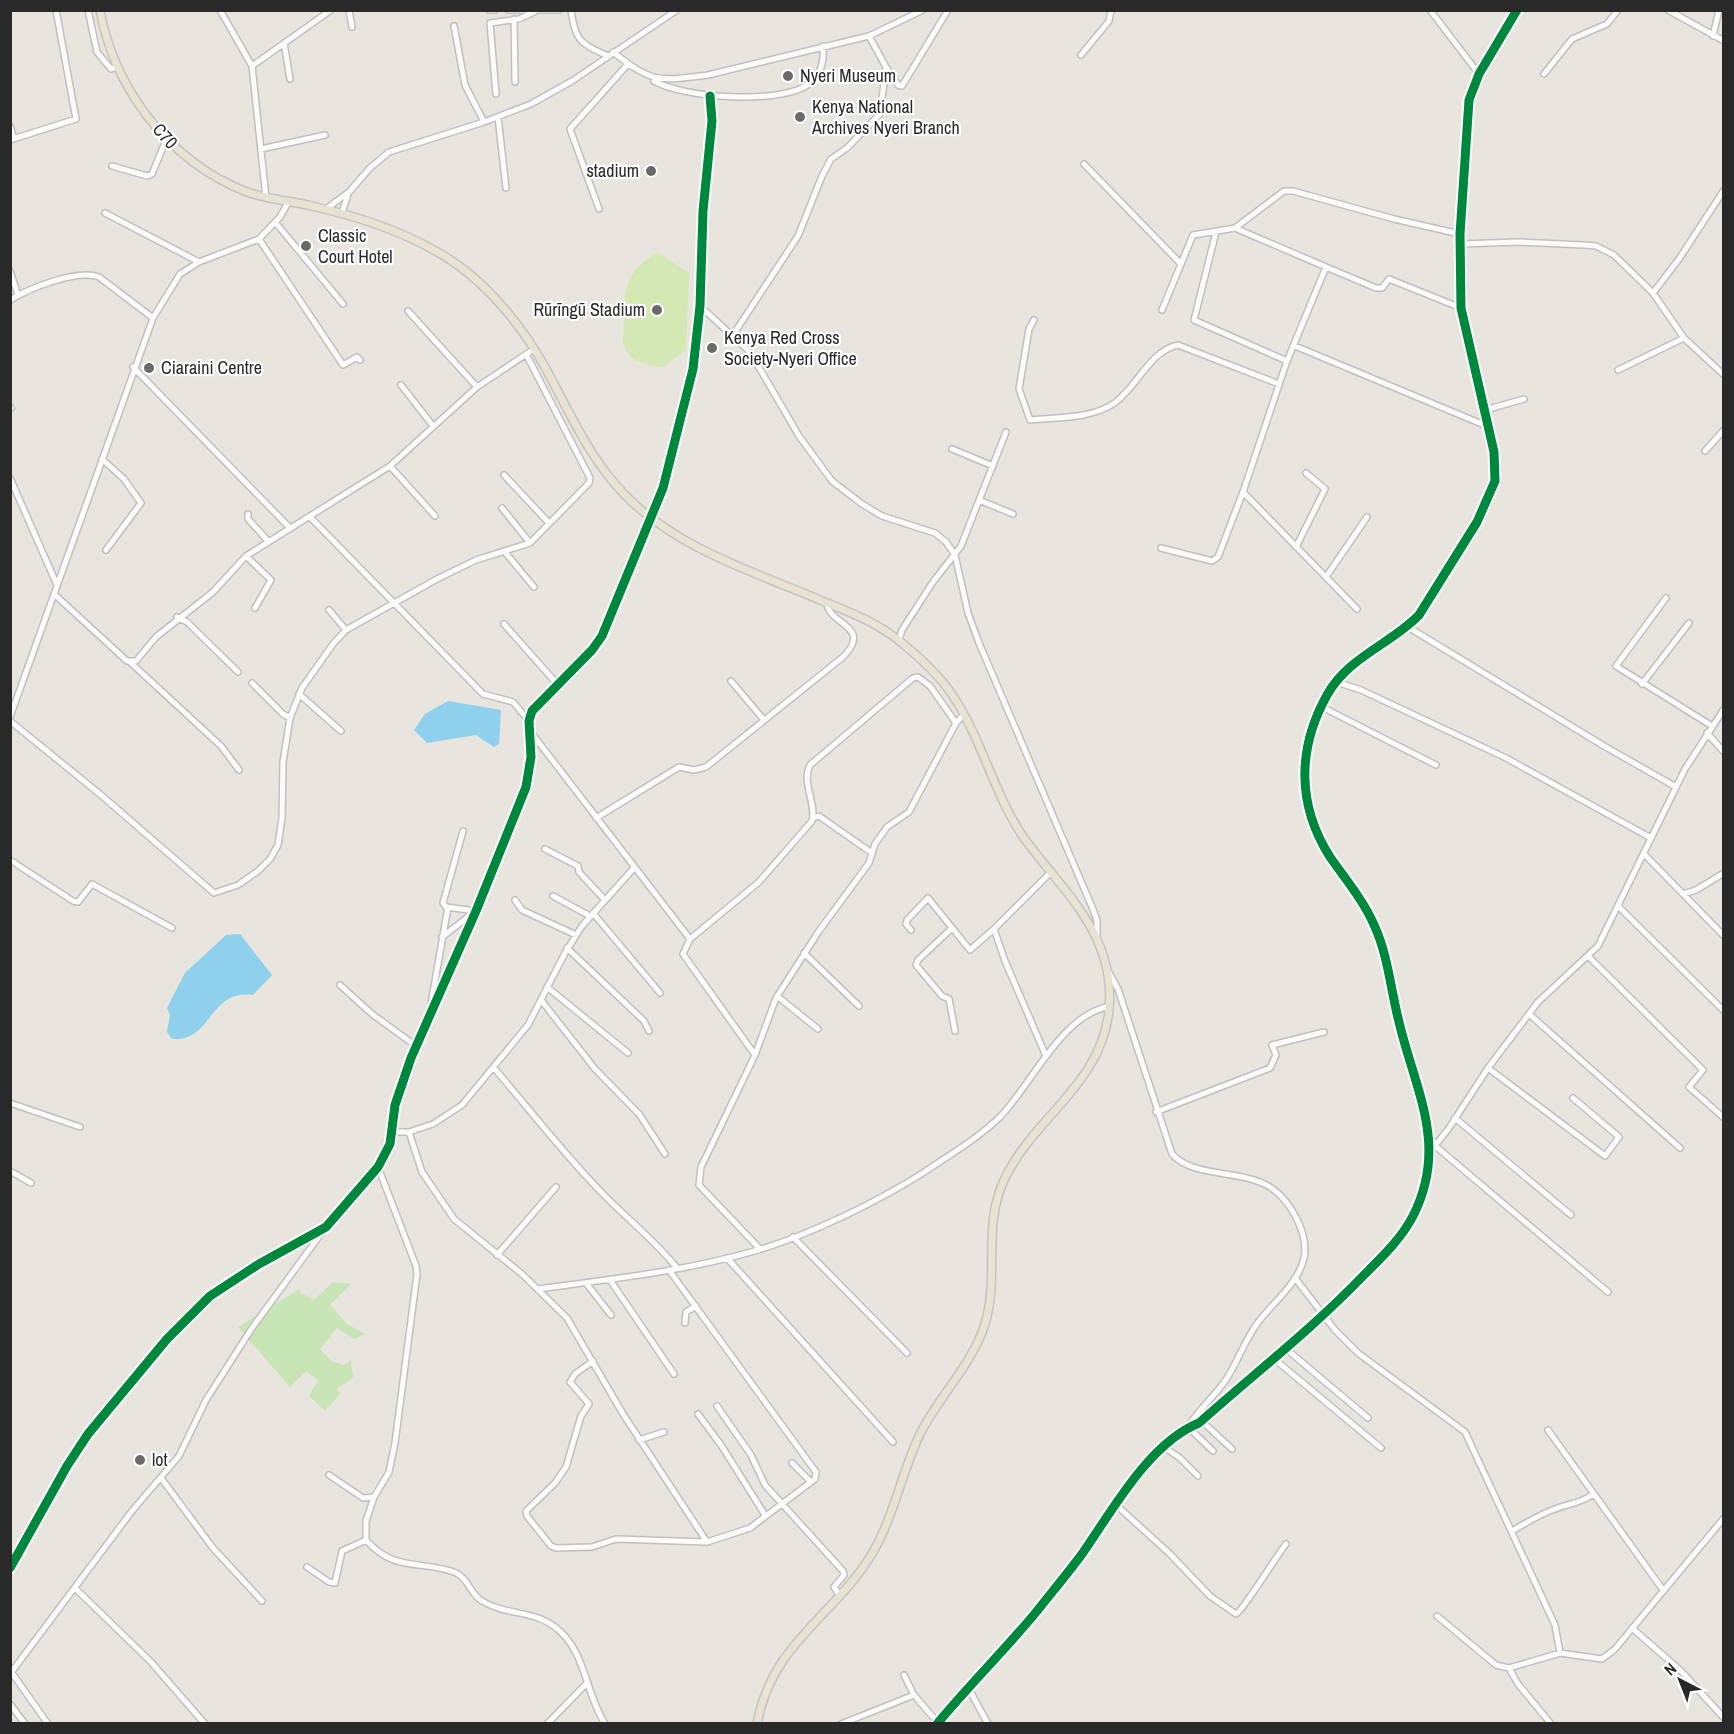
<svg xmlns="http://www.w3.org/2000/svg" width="1734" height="1734" font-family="'Archivo Narrow',sans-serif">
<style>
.grass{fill:#c8e5b6}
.pitch{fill:#d3e8b3}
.water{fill:#8fd0ec}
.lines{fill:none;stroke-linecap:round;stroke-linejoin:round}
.minor-casing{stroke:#c1c0c0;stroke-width:8}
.major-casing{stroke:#c4c3c0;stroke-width:10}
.minor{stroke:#fcfbfa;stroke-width:5}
.major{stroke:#e7e2d2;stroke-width:7}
.cycleway-casing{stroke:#fff;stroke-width:13}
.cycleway{stroke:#00873e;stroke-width:9}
.poi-dot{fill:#6c6a68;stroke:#fff;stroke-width:2}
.labels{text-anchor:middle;stroke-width:4.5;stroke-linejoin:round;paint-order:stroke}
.poi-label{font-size:18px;fill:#292929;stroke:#fff;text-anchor:start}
.street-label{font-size:18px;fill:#292929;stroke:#fff}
</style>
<rect width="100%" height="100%" fill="#e8e4de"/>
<!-- grass -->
<path class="grass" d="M333,1282L351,1284L330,1305L347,1324L365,1334L354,1339L337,1328L320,1349L331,1361L344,1365L351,1360L353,1378L337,1388L340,1394L325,1411L309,1396L318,1380L306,1371L290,1387L238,1327L299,1289L301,1293L314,1300Z"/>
<!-- pitch -->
<path class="pitch" d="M658,253L689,273L686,350L663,367C645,365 628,362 623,342C626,301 617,274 658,253Z"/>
<!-- water -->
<path class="water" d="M448,701L501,710L499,744L494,747L476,735L427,743L414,730L425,714Z
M240,934L272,975L253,995C208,989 213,1042 172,1039L167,1032L170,1015L167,1008L185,973L226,935Z"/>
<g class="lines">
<defs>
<path id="minor" d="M88,10L97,52L111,69L117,67
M220,10L252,66L266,198
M349,10L352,27
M489,10H495
M508,10H559
M571,10C575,41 581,44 608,56
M1430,10L1479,74
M1668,10L1724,41
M514,19L515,82
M454,26L465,85L484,122
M1713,36L1719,10
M284,43L290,79
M613,52C653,84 659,81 708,75L869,36L923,10
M1081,55L1109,21L1111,10
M252,66L331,10
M886,67L898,85L902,86L948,10
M1544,74L1572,39L1607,24L1618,10
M654,81C683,98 781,105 809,84C822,75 824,60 823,46
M496,94L490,23L519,19L534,12
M498,117L506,188
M10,126L14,139
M10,140L76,119L56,10
M261,149L325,135
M1084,164L1181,264
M112,166L147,176L152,174L166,140
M326,209L349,192L370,168L389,152L484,122L531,104L572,81L677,10
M599,209L570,129L628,64
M105,213L199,262
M342,213L348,194
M275,222L343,304
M1235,228L1326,267
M1216,232L1194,320L1287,361
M259,239L343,365L357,357L360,360
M1461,244L1518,242L1584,245L1596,246L1614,255L1653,293L1684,338L1724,375
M10,271L18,295
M1653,293L1679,259L1724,190
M10,300C30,288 77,269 99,277L153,318
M700,306L750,352L799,436L832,481L862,504L882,516L935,533L946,542L955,555L968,613L979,643L1092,907L1097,920V936
M1162,310L1193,235L1235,228L1284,191H1293L1394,219L1460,234
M408,311L477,387
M1034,320L1029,329L1019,389L1030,420C1056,417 1090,419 1113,404C1137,388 1149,351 1178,345L1279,384
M733,335L798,236L822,176L831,159L847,148L880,114L886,67L869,36
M1295,346L1489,427
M133,367L289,527
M1618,370L1684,338
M401,385L433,426
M10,407L11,408
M1485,410L1524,399
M952,449L993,466
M1705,451L1724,430
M102,459L124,479L141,503L106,550
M390,466L435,516
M504,475L549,523
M10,478L57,585
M1243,492L1357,609
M979,500L1013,514
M502,508L530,543
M248,514V519L268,541
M310,517L483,694L513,702L529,721
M1296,547L1325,489L1306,473
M1161,548L1212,561L1218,557L1243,492L1287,361L1326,267L1376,288H1382L1389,279L1461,308
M504,551L534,587
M246,556L271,580L255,608
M1326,577L1367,517
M54,594L127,661H136L156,637L213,592L246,556L390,466L477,387L534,349
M1666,598L1616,666L1712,726
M329,610L346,630
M177,617L187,622L238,672
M504,624L558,685
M1408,627L1604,746L1676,787
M899,640L902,630L933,582L961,546L1006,432
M130,662L221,746L239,770
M731,681L764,720
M1336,682L1361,690L1506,758L1651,838
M252,683L283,714L290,718
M1642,684L1689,623
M299,694L341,731
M1322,707L1436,765
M10,717L153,318L180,274L199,262L259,239L280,217L289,201
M10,721L101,795L214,893L238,885L258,871L270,859L278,845L282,818L283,762L290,718L302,688L333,644L346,630L437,579L476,560L530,543L589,483L590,478L527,356
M530,731L690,939
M1707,733L1724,752
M596,818L679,767L694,770L706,767L843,657C874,626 828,625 827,603
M813,818L819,816L872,853
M463,831L443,903L446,907L476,911
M545,849L578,866L579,872L604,899
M1644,854L1724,936
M10,860L73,901L78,902L92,884L172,928
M1683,894L1696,890L1724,873
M553,896L590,916
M515,900L522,910L576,935
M1618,906L1724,1011
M593,913L660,993
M952,928L918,960L916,965L942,996L949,999L955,1031
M911,930L906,924L907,920L928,898L970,950L994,929
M442,937L468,917L471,910
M567,948L644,1021L649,1031
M804,953L859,1006
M1588,956L1703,1070L1689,1087L1724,1118
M1108,971L1118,989L1172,1154C1193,1178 1241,1169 1270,1187C1290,1200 1309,1233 1304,1258C1299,1282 1274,1302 1259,1321C1245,1339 1238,1362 1225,1381C1214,1397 1198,1410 1188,1427L1213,1451
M340,985L372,1014L416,1046
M547,987L628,1053
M777,996L818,1029
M541,1000L595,1069L639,1114L665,1154
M434,1007L431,1004L448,907
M1529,1014L1680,1148
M755,1055L683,954L690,939L759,882L812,821C817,804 801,783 810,765L913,678L918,677L930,686L956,723
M1046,1056L1005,961L994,929L1051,872
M494,1068C531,1111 566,1157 606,1197C630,1221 656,1242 677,1268
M1488,1068L1605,1156L1619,1137L1573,1098
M10,1103L80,1127
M1156,1112L1270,1068L1276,1055L1272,1045L1324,1032
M1455,1118L1571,1215
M392,1132H409L433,1124L462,1105L528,1025L565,953L582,926L634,868
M409,1132L422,1172L454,1219L522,1274L567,1318L623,1414L707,1542
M1433,1144L1608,1292
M1430,1145L1438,1142L1449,1128L1488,1068L1538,1002L1598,946L1685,769L1724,709
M378,1167L416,1266L417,1274L395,1443L389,1472L374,1497L366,1521V1540C394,1572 419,1560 454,1572C468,1577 470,1594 482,1601C504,1615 533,1610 555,1627C586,1650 585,1693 605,1724
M10,1171L31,1183
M793,1237L907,1353
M760,1249L699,1185L701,1167L755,1055L776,998L819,931L869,863L875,844L887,827L909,812L956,723L964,714
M497,1255L556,1187
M727,1258L893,1442
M1295,1278L1335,1330L1358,1353L1465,1432L1555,1625L1560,1653
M610,1280L674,1374
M586,1283L611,1315
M538,1289C612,1279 687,1271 758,1250C812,1234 879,1201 926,1171C951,1154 978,1138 1000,1117C1032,1084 1061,1015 1110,1006
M685,1323L686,1312L696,1306
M1285,1348L1368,1418
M1273,1358L1381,1448
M593,1361L575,1374L570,1382L589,1404L581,1416L566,1467L555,1483L526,1511L527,1516L551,1546L556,1548L592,1547L616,1539L707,1542L750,1528L815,1479L816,1472L669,1270
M717,1406L751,1455L765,1485L843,1571L844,1575L834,1587L840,1596
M698,1414L721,1445L765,1515
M1199,1423L1206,1425L1232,1449
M1548,1430L1663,1590
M639,1440L664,1432
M1164,1447L1180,1458L1198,1476
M792,1463L811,1482
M329,1475L363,1498L374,1497
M161,1478L213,1548L262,1601
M1115,1504L1169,1553L1210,1596L1236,1614C1242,1612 1277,1555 1286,1544
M1512,1531C1526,1523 1540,1514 1555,1509C1570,1503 1579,1504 1594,1494
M307,1567L329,1582L335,1583L342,1551L366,1540
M10,1568L67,1466L88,1434L167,1339L210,1296L259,1264L326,1227L378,1167L390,1144L395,1105L411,1058L476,911L526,787L531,757L529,721L532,711L592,650L602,636L663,488L693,369L700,306L703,211L712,121L710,96
M75,1588L151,1662L205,1724
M1437,1616L1496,1665L1509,1668L1560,1653L1602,1659L1615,1649L1724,1518
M1632,1628L1681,1671L1724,1718
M1509,1668L1518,1684L1551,1724
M12,1673L48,1724
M10,1674L132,1511L179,1456L206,1400L252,1328L323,1231
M904,1675L914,1695L938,1723
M969,1689L988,1724
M10,1704L25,1724
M547,1724L587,1683
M841,1724L914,1695
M937,1724C969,1685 1005,1650 1037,1611C1052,1592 1068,1573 1082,1554C1112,1511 1149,1443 1199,1423C1254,1374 1312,1329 1363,1276C1382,1257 1401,1239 1413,1216C1449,1145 1415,1090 1399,1022C1391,991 1388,956 1375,927C1364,901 1346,880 1330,857C1297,805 1297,749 1327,695C1348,657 1391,644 1419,615L1477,522L1495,481L1494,452L1461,308L1460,234L1469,100L1479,74L1517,10"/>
<path id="major" d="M100,10C107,50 123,84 147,116C174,151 206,176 247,192C269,200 293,201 316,207C364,218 414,235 455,263C492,289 524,329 546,369C570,413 590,460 626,496C677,548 754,572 820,600C849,612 877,622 902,643C919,657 938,674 951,693C982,738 993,793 1024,838C1064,893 1116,934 1109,1010C1102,1083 1036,1116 1006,1176C981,1225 1000,1274 985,1324C972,1365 939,1396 920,1434C903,1469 896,1508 878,1543C842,1613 772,1639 757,1724"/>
</defs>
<!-- minor casing -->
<use href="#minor" class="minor-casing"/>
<!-- major casing -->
<use href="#major" class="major-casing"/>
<!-- minor -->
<use href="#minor" class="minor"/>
<!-- major -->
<use href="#major" class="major"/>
<defs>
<path id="cycleway" d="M10,1568L67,1466L88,1434L167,1339L210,1296L259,1264L326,1227L378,1167L390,1144L395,1105L411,1058L476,911L526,787L531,757L529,721L532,711L592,650L602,636L663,488L693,369L700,306L703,211L712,121L710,96
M937,1724C969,1685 1005,1650 1037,1611C1052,1592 1068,1573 1082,1554C1112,1511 1149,1443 1199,1423C1254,1374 1312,1329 1363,1276C1382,1257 1401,1239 1413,1216C1449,1145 1415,1090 1399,1022C1391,991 1388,956 1375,927C1364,901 1346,880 1330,857C1297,805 1297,749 1327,695C1348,657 1391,644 1419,615L1477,522L1495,481L1494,452L1461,308L1460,234L1469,100L1479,74L1517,10"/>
</defs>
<!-- cycleway casing -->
<use href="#cycleway" class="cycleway-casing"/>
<!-- cycleway -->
<use href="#cycleway" class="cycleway"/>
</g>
<!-- markers -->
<g class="poi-dot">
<circle cx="788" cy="76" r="6"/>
<circle cx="800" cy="117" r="6"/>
<circle cx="651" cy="171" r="6"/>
<circle cx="306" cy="246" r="6"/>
<circle cx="657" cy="310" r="6"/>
<circle cx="712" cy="348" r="6"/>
<circle cx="149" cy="368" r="6"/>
<circle cx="140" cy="1460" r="6"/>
</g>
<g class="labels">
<!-- poi labels -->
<g class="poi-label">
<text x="800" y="82">Nyeri Museum</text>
<text x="812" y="113">Kenya National<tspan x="812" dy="21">Archives Nyeri Branch</tspan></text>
<text x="639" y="177" text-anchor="end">stadium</text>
<text x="318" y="242">Classic<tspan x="318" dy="21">Court Hotel</tspan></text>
<text x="645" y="316" text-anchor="end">Rũrĩngũ Stadium</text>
<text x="724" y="344">Kenya Red Cross<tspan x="724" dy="21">Society-Nyeri Office</tspan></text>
<text x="161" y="374">Ciaraini Centre</text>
<text x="152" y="1466">lot</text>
</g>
<!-- street labels -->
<g class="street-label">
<text transform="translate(165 136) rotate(48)" y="6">C70</text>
</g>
</g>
<!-- border -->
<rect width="1734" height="1734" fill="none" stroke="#292929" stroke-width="24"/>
<!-- north arrow -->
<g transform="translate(1680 1680) rotate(318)" stroke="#ffffff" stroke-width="4.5" paint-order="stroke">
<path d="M0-4.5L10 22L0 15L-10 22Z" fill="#292929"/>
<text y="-9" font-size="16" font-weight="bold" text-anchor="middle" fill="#292929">N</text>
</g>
</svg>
